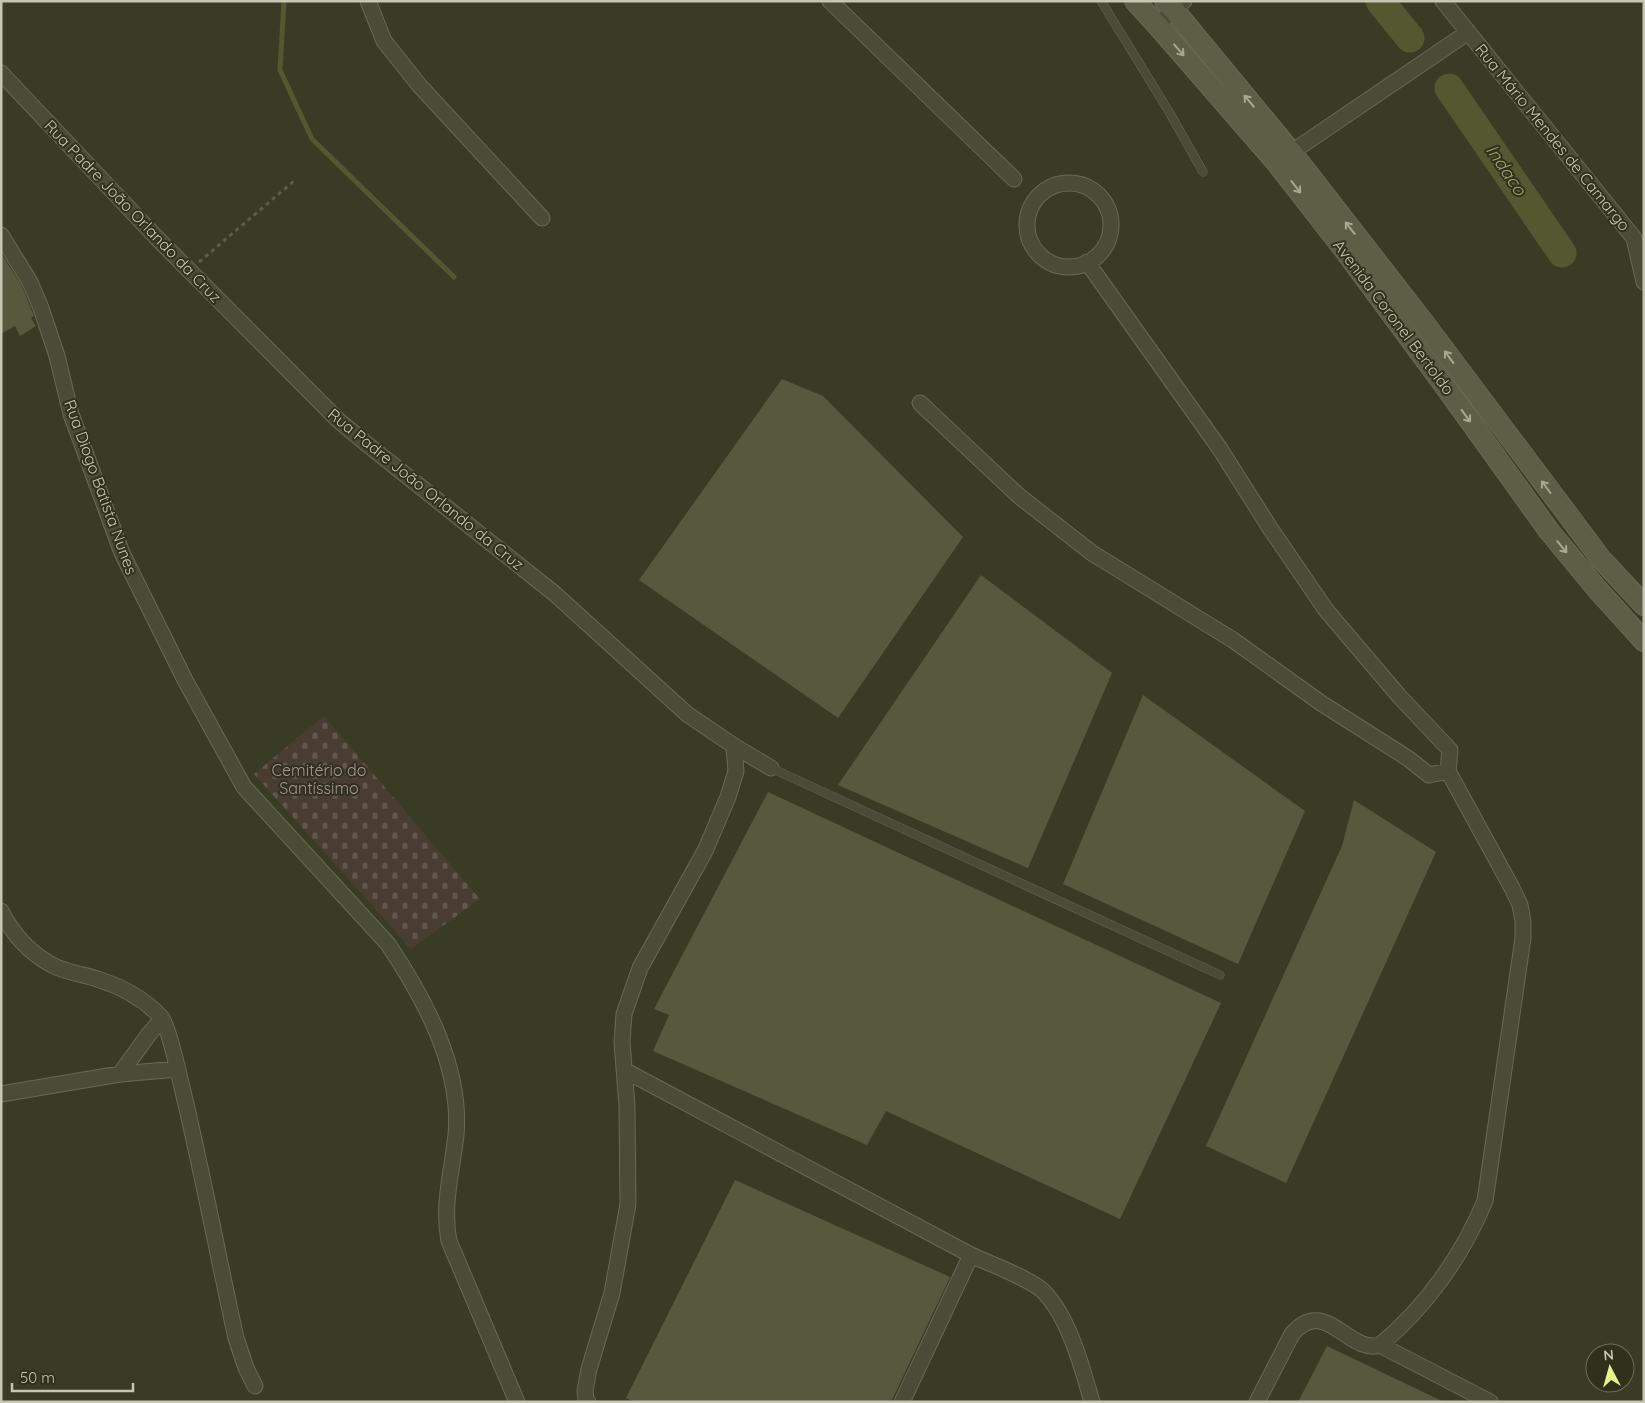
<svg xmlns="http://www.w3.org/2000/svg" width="1645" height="1403" font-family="Quicksand,sans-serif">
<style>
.cemetery{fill:url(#cemetery-stones)}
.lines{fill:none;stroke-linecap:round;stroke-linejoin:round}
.stream{stroke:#545730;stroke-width:5}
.river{stroke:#545730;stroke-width:29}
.building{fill:#57593e}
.lane-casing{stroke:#686a56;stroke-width:9}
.street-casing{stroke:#686a56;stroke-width:17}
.secondary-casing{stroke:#686a56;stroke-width:22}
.path{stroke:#625a4d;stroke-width:3;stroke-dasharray:4 4;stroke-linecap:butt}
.lane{stroke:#4a4c38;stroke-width:8}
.street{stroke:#4a4c38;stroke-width:15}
.secondary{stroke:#5c5e46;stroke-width:20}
.oneway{stroke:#a6a892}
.labels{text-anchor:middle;stroke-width:4;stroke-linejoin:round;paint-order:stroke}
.street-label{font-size:16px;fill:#c5c7b3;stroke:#2f311d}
.park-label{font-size:16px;fill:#b1909a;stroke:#2f311d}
.water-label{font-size:18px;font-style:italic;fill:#a1a56e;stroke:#2f311d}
</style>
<defs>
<pattern id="cemetery-stones" width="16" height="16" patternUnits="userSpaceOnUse" patternTransform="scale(1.25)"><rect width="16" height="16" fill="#493c31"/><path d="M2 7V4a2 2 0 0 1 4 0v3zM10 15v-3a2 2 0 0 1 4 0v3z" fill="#62574c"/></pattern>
</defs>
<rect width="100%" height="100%" fill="#3a3b24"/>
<!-- cemetery -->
<path class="cemetery" d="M324,716L480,899L411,949L254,774Z"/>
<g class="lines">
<!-- stream -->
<path class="stream" d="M284,1L280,70L312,139L454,277"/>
<!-- river -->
<path class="river" d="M1380,1L1410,38
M1449,88L1562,253"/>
</g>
<!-- building -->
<path class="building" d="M1,253L22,286L34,316L31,318L36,326L20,336L15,326L1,334Z
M782,379L823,396L963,537L838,718L639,580Z
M981,575L1112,673L1028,868L838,785Z
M1143,695L1305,811L1238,964L1063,884Z
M768,792L1221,1003L1120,1219L886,1111L867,1145L653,1051L669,1015L654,1009Z
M1354,800L1436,852L1286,1183L1206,1146L1342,846Z
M735,1180L950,1277L891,1402H635L626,1398Z
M1327,1346L1444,1402H1298Z"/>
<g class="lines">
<defs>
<path id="lane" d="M1101,1L1168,110L1203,172
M771,768L1220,975"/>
<path id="street" d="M368,1L384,41L419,85L542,218
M830,1L1014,179
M1443,1L1634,238L1644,282
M1157,25L1184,1
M1,73L156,237L338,420L368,445L555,594L687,714L734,746L771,768
M1283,158L1467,33
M1027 225a42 42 0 1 1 84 0a42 42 0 1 1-84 0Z
M1,235L30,282L41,308L57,356L71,414L122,553L185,680L244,787L388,944C424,998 462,1067 456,1135C452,1171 442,1206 449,1241L517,1402
M1087,262L1220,449L1270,528L1326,610L1399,696L1450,750L1448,771L1512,888L1520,905L1523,921V938L1485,1201C1462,1256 1426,1307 1380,1345C1349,1355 1325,1295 1292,1334L1257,1402
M920,403L1019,496L1092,553L1233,640L1321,703L1409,759L1429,775L1448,771
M1,911C13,935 32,955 56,967C70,973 86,975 100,980C122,987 145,1000 161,1017C168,1025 177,1066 180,1079C201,1165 217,1252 236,1338L246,1368L255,1386
M624,1070L971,1255
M120,1074L149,1034L162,1019
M1,1094L120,1074L178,1069
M1380,1345L1490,1402
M588,1402L586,1399L585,1391L589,1369L612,1293L628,1204L627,1106L622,1042L624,1014L640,968L705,851L728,797L736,771L734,746
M902,1402L971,1255C990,1264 1029,1278 1043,1291C1069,1317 1082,1367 1092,1402"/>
<path id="secondary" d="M1135,1L1157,25L1276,162L1343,248L1447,389L1549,531L1597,589L1644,641
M1165,1L1174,10L1292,153L1424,323L1601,559L1644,605"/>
</defs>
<!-- lane casing -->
<use href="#lane" class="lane-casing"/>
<!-- street casing -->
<use href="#street" class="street-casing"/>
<!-- secondary casing -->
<use href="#secondary" class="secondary-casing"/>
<!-- path -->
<path class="path" d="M199,262L294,181"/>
<!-- lane -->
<use href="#lane" class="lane"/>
<!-- street -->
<use href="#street" class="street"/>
<!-- secondary -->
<use href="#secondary" class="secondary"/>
</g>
<!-- one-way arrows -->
<defs><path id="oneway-shaft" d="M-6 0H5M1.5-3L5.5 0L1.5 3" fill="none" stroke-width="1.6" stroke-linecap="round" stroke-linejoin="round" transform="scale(1.25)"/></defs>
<g class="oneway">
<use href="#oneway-shaft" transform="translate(1179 50) rotate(49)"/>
<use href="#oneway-shaft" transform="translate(1249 101) rotate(-130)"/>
<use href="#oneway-shaft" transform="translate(1296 187) rotate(52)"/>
<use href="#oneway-shaft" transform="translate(1350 228) rotate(-128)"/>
<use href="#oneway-shaft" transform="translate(1449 357) rotate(-126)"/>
<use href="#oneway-shaft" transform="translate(1466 416) rotate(54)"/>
<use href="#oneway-shaft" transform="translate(1546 487) rotate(-127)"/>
<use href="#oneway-shaft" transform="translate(1562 547) rotate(51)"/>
</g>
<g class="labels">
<!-- street labels -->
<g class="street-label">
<text transform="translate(1553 137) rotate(51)" y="6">Rua Mário Mendes de Camargo</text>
<text transform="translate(133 211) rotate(46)" y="6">Rua Padre João Orlando da Cruz</text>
<text transform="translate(1394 317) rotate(53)" y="6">Avenida Coronel Bertoldo</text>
<text transform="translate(101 487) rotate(70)" y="6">Rua Diogo Batista Nunes</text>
<text transform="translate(426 489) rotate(39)" y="6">Rua Padre João Orlando da Cruz</text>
</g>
<!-- park labels -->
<g class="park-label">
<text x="319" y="776">Cemitério do<tspan x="319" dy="18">Santíssimo</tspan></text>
</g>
<!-- water labels -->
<g class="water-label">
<text transform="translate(1506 170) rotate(56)" y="6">Indaco</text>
</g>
</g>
<!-- border -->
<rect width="1645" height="1403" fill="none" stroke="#c5c7b3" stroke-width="5"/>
<!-- north arrow -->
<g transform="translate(1610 1368) rotate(354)"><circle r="24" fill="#2f311d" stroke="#6b6d59"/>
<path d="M0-4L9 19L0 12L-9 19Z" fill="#e9f38c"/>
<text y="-8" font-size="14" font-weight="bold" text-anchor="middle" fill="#c5c7b3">N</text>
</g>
<!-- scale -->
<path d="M12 1383v8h121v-8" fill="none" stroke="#c5c7b3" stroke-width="2.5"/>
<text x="20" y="1383" font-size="15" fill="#c5c7b3" stroke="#2f311d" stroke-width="4" paint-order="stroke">50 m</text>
</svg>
